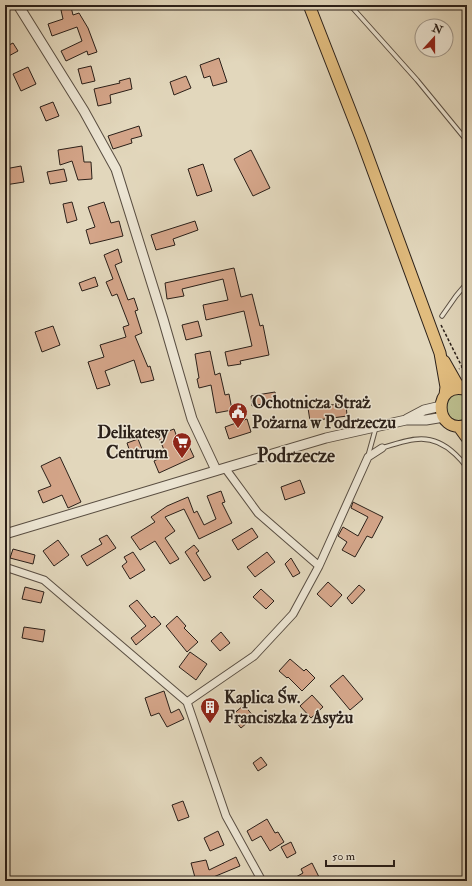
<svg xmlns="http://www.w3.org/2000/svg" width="472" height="886" font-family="'IM FELL Double Pica',serif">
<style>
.green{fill:#babc8c;stroke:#726e52}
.building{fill:#d4a589;stroke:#2b2019}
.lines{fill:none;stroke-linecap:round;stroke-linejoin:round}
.service-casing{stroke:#594e42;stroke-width:5.5}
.minor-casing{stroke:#594e42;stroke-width:9}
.tertiary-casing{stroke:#594e42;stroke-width:11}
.primary-casing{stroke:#2b2019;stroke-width:13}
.path{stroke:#2b2019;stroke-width:1.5;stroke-dasharray:3 2;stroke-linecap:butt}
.service{stroke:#ece5d3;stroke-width:3.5}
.minor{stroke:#ece5d3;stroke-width:7}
.tertiary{stroke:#ece5d3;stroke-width:9}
.primary{stroke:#e1bc7e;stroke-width:11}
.labels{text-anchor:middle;stroke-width:3;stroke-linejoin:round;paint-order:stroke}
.poi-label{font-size:17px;font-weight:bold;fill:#2b2019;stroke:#ece5d3;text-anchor:start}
.quarter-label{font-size:19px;font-weight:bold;fill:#2b2019;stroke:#ece5d3}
</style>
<rect width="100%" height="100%" fill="#e2d7bc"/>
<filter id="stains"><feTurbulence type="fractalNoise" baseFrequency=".005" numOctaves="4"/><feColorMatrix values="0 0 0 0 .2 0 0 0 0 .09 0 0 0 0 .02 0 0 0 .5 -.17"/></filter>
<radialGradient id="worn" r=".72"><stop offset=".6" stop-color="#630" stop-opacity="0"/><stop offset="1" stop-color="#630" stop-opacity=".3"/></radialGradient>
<!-- green -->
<path class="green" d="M454,394L467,395V420C454,425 440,412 447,401C449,398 452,396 454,394Z"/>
<!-- building -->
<path class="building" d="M71,7L73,15L79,13L88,28L97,52L88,55L87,51L66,61L61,51L82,41L77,27L52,36L48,24L63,19L61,10Z
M13,43L18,51L5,58V47Z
M219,58L227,82L213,86L210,76L204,78L200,65Z
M91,66L95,81L82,84L78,69Z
M28,67L36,84L21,91L13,74Z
M186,76L191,88L174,95L170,82Z
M130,78L132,89L110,95L111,103L98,106L94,89L120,83L119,81Z
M53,102L59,116L46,121L40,107Z
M139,126L142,136L131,139L132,143L113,149L108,136Z
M82,146L84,162H91L92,179L78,180L72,161L60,165L58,150Z
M251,150L270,188L253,196L234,159Z
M203,164L212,191L197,196L188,169Z
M21,166L24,182L5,185V169Z
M64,169L67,181L50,184L47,172Z
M72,202L77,220L67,223L63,204Z
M104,202L111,223L119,221L123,236L90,244L86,230L95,227L88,207Z
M195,221L198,230L173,239L175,245L156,250L151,235Z
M118,249L122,262L115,265L128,300L134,298L138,310L135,311L142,333L135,336L148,367L150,366L154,380L141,383L134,360L105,371L110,385L97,389L88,362L104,357L100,345L126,337L123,327L129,325L117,294L112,296L106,282L113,279L104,255Z
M234,268L241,297L252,294L260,326L263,325L269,355L240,361L241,364L228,366L225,352L252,346L244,311L206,320L203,305L228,300L223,279L182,289L184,296L167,299L165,283Z
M95,277L98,286L82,291L79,283Z
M198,321L202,336L186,340L182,325Z
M53,326L60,345L42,352L35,332Z
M210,351L215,375L220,373L225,395L229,394L232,410L216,413L211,385L199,388L197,379L199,378L195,354Z
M275,392L277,401L252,406L251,396Z
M346,403L347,416L310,421L308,408Z
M247,419L251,432L229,439L225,427Z
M174,429L181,448L188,444L194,457L159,473L154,461L166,455L158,435Z
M138,439L144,454L132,458L127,443Z
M60,457L81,502L68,508L62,495L43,503L38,491L51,486L41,466Z
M300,480L305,493L285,500L281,487Z
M221,491L225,502L222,503L232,523L199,539L184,509L165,517L175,531L165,538L179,559L170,564L155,541L140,550L131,537L155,522L151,517L167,506L188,497L194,513L197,511L204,525L216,519L207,496Z
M353,502L383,517L372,538L367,536L355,557L342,550L347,542L338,536L343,527L358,536L368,517L351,508Z
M252,528L258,537L238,550L232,540Z
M107,535L116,548L87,566L81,556L102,544L99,539Z
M58,540L69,555L54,566L43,551Z
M194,545L199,551L196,553L211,577L204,581L185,552Z
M13,549L35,555L33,564L10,558Z
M133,552L145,570L130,579L122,566L127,562L124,557Z
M267,552L275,562L255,577L247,567Z
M291,558L300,573L293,577L285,564Z
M328,582L342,595L331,607L317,594Z
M359,585L365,590L352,604L347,598Z
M25,587L44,592L41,603L22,599Z
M261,589L274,601L266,609L253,597Z
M137,600L152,618L154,616L161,624L136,645L131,638L146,626L129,606Z
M177,616L186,626L184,628L198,642L187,652L166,626Z
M24,627L45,630L43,642L22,638Z
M221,632L230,643L220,651L211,641Z
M190,652L207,664L196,680L179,667Z
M290,659L304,671L306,669L315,678L302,691L288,677L287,678L279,671Z
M343,675L363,699L350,710L330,686Z
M164,691L171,713L179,709L184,719L167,727L159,713L151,716L145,698Z
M312,695L323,707L311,718L300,706Z
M244,705L254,717L241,728L231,716Z
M261,757L267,765L258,771L253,763Z
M183,801L189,817L178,821L172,805Z
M267,819L275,833L278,832L284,842L270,851L261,836L252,841L247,831Z
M218,831L224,845L210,851L204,838Z
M291,842L296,853L287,858L281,847Z
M236,857L240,866L211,878L212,881H196L191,863L206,860L209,870Z
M312,863L321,881H289L303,873L301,869Z"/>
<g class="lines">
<defs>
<path id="service" d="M350,5L417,80L467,141
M442,316L456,296L467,283
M382,448C410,439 431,431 455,454C460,459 464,462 467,469
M368,456L376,427"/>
<path id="minor" d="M225,468L258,513L319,566L368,457L382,448
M5,567L44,580L187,702L226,816L262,881
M187,702L254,656L293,614L319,566"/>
<path id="tertiary" d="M18,5L84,111L116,169L163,319L192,419L216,470
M407,419L424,410L441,406
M5,534L225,468L326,438L406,420H426L444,417"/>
<path id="primary" d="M309,5L361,138L440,353L446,387L445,395
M444,361L457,384L463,388
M467,390C432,379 433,436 467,425
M459,427L467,438"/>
</defs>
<!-- service casing -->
<use href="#service" class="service-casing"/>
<!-- minor casing -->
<use href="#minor" class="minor-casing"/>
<!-- tertiary casing -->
<use href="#tertiary" class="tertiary-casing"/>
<!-- primary casing -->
<use href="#primary" class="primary-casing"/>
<!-- path -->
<path class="path" d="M441,325L462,367L459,369"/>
<!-- service -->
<use href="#service" class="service"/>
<!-- minor -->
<use href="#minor" class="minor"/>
<!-- tertiary -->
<use href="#tertiary" class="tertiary"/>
<!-- primary -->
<use href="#primary" class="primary"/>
</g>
<!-- icons -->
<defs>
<symbol id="civic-pin" viewBox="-11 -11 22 30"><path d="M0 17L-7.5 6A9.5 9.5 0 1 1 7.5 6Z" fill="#8f2418" stroke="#ece5d3"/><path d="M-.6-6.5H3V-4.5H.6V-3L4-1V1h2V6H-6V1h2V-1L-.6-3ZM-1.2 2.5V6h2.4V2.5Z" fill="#fff"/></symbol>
<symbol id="supermarket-pin" viewBox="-11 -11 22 30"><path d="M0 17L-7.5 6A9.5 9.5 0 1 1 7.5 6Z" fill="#8f2418" stroke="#ece5d3"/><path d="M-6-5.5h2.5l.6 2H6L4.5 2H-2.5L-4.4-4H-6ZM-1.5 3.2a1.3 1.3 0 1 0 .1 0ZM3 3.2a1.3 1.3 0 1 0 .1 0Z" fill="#fff"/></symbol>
<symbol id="building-pin" viewBox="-11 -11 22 30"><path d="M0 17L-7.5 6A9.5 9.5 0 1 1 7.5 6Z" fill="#8f2418" stroke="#ece5d3"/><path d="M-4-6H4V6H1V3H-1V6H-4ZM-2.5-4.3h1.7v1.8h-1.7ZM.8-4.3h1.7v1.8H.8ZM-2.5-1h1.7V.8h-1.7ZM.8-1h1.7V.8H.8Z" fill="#fff"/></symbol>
</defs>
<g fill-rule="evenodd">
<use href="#civic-pin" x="227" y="401" width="22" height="30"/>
<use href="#supermarket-pin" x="171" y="431" width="22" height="30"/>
<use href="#building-pin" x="199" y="696" width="22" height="30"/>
</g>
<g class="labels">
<!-- poi labels -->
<g class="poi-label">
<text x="252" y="408">Ochotnicza Straż<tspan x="252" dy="20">Pożarna w Podrzeczu</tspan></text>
<text x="168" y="438" text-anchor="end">Delikatesy<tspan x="168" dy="20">Centrum</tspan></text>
<text x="224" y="703">Kaplica Św.<tspan x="224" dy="20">Franciszka z Asyżu</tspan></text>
</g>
<!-- quarter labels -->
<g class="quarter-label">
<text x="296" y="462">Podrzecze</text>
</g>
</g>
<!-- margin -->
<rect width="472" height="886" fill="none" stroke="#e2d7bc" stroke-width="20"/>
<rect x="6" y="6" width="460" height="874" fill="none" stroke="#2b2019" stroke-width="2"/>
<rect x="10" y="10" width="452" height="866" fill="none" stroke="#2b2019"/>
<!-- north arrow -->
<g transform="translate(434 38) rotate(21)"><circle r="19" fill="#ece5d3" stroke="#9f9689"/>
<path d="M0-3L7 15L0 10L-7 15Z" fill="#8f2418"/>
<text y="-6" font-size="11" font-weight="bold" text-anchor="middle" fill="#2b2019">N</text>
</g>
<!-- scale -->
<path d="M326 860v6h68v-6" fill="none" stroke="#2b2019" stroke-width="2"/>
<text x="332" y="860" font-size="12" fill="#2b2019" stroke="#ece5d3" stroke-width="3" paint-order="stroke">50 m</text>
<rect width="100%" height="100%" filter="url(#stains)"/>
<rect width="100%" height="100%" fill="url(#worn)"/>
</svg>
